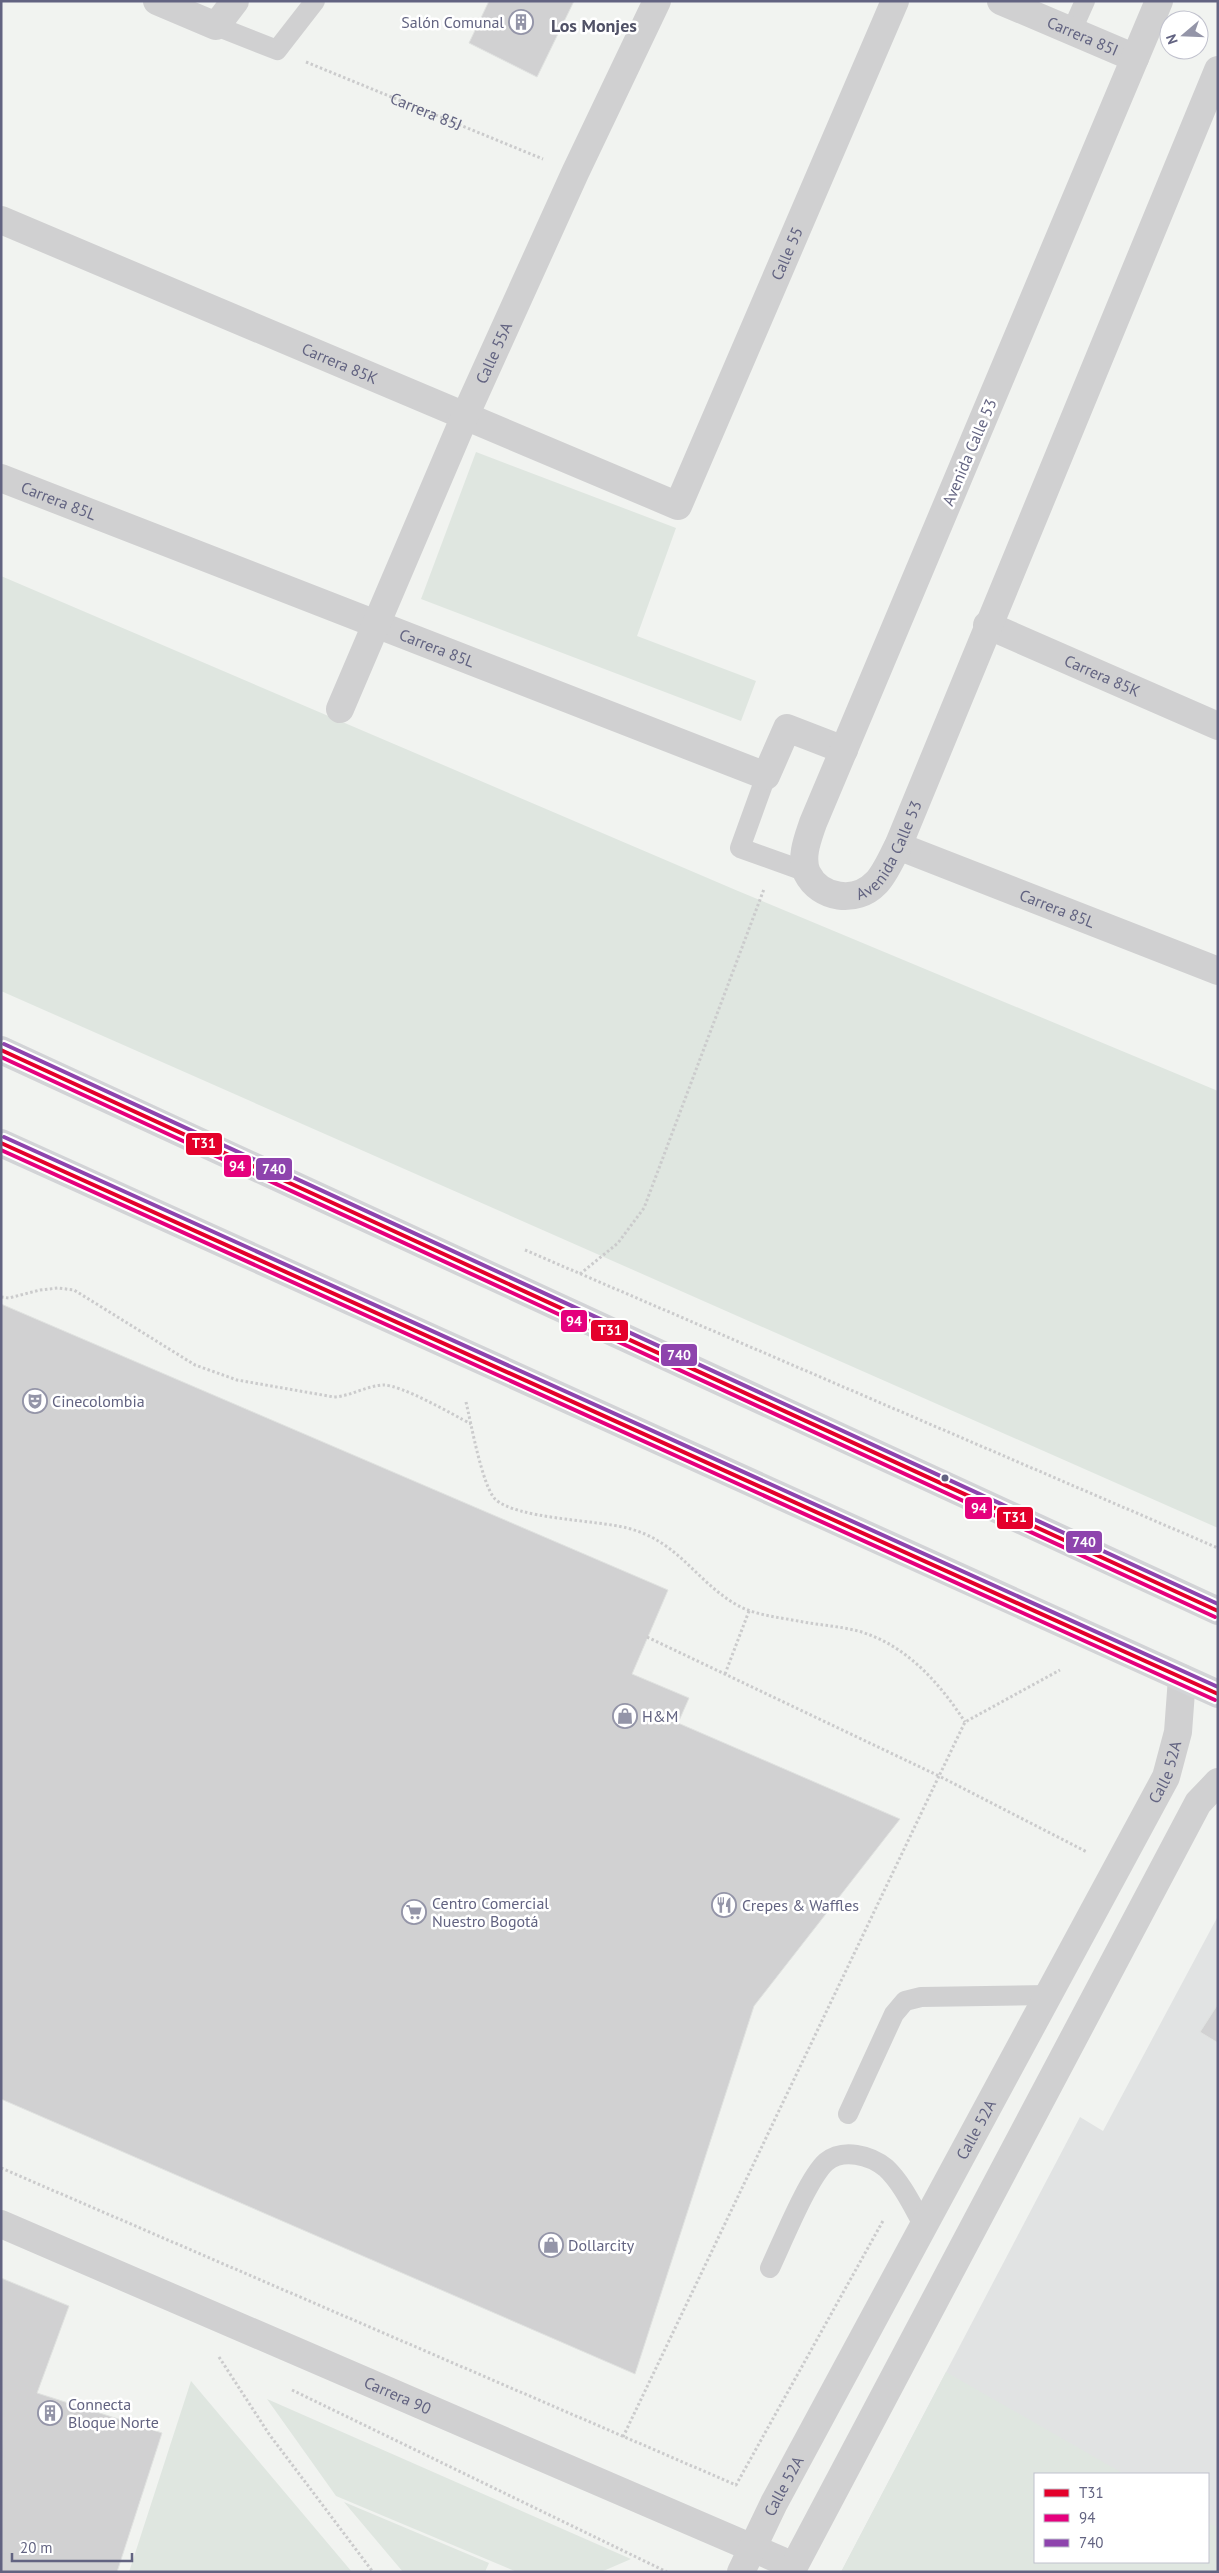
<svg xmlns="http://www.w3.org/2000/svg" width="1219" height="2573" font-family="'PT Sans',sans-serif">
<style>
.built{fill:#e1e3e3;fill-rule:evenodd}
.green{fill:#dfe6e0}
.building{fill:#d1d1d2;stroke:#e0e2e0}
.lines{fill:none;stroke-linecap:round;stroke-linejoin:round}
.path{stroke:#cbcbcc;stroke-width:3;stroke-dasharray:2.5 2.5;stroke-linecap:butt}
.service{stroke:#d0d0d1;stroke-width:20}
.minor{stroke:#d0d0d1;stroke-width:28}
.tertiary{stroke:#d0d0d1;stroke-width:28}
.primary{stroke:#d2d3d6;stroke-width:28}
.bus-1-casing{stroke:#fff;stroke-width:8}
.bus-2-casing{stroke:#fff;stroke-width:8}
.bus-3-casing{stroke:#fff;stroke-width:8}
.bus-1{stroke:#e4002b;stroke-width:4}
.bus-2{stroke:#e5007d;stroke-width:4}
.bus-3{stroke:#8e44ad;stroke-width:4}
.bus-dot{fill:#626381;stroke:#fff;stroke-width:2}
.labels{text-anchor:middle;stroke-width:5;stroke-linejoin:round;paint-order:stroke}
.poi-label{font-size:16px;fill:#626381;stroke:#fff;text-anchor:start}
.street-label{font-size:16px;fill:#626381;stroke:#fff}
.neighbourhood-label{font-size:18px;font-weight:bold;fill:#505166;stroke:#fff}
.line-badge{stroke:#fff;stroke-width:2}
.badge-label{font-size:14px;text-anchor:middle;font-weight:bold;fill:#fff}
</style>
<rect width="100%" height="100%" fill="#f1f3f0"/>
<!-- built -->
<path class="built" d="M1218,1916V2572H841L1080,2117L1103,2131ZM1035,2474H1208V2562H1035Z"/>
<!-- green -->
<path class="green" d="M476,452L676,528L637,636L756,681L741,721L421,599Z
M1,576L738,891L1218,1091V1528L1,991Z
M946,2372L1124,2474H1035V2562H1208V2523L1218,2528V2572H841Z
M191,2381L352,2572H129Z
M267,2399L631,2559L601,2572H517L336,2496Z
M344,2502L489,2563L485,2572H403Z"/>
<!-- building -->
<path class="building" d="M489,1H574L537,77L469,43Z
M1,1304L668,1590L632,1674L689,1698L678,1723L900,1819L754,2006L635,2374L1,2099Z
M1218,2004V2043L1200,2032Z
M1,2278L69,2306L37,2393L162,2433L117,2572H1Z"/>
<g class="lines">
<!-- path -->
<g class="path">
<path id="s1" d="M306,62L543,159"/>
<path d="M525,1250L1218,1548"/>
<path d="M580,1274L618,1243L644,1208L764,889"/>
<path d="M1,1297L9,1298L40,1290L58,1288L74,1290L195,1365L237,1380L334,1397C351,1396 366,1386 383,1385C402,1385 452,1414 471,1424"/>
<path d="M466,1402C471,1423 482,1485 495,1499C516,1519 597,1520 627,1528C679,1541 695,1581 737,1605C755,1615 777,1617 798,1621C818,1625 839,1626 858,1631C905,1644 939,1682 965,1722"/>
<path d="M647,1637L939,1776L965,1722L1060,1670"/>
<path d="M725,1674L749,1611"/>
<path d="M1,2168L736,2485L884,2219"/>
<path d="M219,2357L269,2434L373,2572"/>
<path d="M292,2390L667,2572"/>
<path d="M623,2437L939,1776L1087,1852"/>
</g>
<!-- service -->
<path class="service" d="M216,26L277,50L315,1
M1072,30L1085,1
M766,776L740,848L807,872
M848,2114L894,2014L905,2001L921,1997L1048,1995
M770,2268C782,2243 808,2178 826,2162C843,2148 870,2155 886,2168C902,2183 913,2207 924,2226"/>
<!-- minor -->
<g class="minor">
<path d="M157,1L216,26L235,1"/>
<path id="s2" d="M1001,1L1135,58"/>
<path id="s3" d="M1,220L678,506L895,1"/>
<path id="s4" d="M1,478L766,776L787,728L844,750"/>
<path id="s5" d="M987,625L1218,726"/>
<path id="s6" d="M340,709L465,416L575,173L657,1"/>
<path id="s7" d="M898,846L1218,971"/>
<path id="s8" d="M1,2224L794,2566"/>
<path id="s9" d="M741,2572L774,2503L1166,1777L1178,1732L1182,1678"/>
<path d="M791,2572L1198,1803L1218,1782"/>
</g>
<!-- tertiary -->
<path class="tertiary" id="s10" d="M1159,1L813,823C808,838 800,857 807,873C820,899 856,904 876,883C885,874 892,857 898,846L1218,70"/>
<!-- primary -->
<path class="primary" d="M1,1050L1218,1611
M1,1143L1218,1694"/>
<defs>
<path id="bus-1" d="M1,1050L1218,1611
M1,1143L1218,1694"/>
<path id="bus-2" d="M1,1057L1215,1617
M1,1150L1215,1700"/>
<path id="bus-3" d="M4,1044L1218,1604
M4,1137L1218,1687"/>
</defs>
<!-- bus-1 casing -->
<use href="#bus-1" class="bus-1-casing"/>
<!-- bus-2 casing -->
<use href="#bus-2" class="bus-2-casing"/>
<!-- bus-3 casing -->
<use href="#bus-3" class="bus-3-casing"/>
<!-- bus-1 -->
<use href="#bus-1" class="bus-1"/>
<!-- bus-2 -->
<use href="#bus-2" class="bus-2"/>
<!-- bus-3 -->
<use href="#bus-3" class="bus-3"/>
</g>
<!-- icons -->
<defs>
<symbol id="building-ring" viewBox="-11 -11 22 22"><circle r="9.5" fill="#fff" stroke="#9495a8" stroke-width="1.5"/><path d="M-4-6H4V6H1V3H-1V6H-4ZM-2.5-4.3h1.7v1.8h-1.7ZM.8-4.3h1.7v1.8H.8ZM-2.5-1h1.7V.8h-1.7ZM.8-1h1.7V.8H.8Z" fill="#9495a8"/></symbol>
<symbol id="theatre-ring" viewBox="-11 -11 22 22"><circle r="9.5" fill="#fff" stroke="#9495a8" stroke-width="1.5"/><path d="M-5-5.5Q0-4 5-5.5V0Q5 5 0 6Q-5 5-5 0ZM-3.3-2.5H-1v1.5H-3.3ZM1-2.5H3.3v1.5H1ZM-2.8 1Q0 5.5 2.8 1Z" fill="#9495a8"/></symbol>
<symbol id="shop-ring" viewBox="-11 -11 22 22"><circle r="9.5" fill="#fff" stroke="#9495a8" stroke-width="1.5"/><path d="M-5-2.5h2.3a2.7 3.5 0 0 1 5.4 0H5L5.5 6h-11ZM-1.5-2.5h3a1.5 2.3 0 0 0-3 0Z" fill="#9495a8"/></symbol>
<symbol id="restaurant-ring" viewBox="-11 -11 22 22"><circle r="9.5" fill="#fff" stroke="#9495a8" stroke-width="1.5"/><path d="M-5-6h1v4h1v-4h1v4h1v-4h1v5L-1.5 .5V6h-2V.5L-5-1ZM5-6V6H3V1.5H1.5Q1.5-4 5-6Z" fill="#9495a8"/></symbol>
<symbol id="supermarket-ring" viewBox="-11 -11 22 22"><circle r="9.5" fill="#fff" stroke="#9495a8" stroke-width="1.5"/><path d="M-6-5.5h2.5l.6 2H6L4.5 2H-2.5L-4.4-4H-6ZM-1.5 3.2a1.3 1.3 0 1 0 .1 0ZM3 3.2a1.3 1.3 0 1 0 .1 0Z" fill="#9495a8"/></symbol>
</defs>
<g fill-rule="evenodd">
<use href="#building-ring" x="507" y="8" width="28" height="28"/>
<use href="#theatre-ring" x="21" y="1387" width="28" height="28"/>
<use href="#shop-ring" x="611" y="1702" width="28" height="28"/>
<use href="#restaurant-ring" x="710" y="1891" width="28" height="28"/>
<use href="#supermarket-ring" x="400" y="1898" width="28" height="28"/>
<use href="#shop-ring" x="537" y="2231" width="28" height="28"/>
<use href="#building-ring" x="36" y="2399" width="28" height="28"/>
</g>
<!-- markers -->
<circle class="bus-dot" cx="945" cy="1478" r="4.5"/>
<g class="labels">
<!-- poi labels -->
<g class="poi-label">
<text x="504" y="28" text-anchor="end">Salón Comunal</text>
<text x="52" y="1407">Cinecolombia</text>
<text x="642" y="1722">H&amp;M</text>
<text x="432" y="1909">Centro Comercial<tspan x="432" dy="18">Nuestro Bogotá</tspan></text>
<text x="742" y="1911">Crepes &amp; Waffles</text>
<text x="568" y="2251">Dollarcity</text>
<text x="68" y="2410">Connecta<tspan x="68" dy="18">Bloque Norte</tspan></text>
</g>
<!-- street labels -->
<g class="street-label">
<text dy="6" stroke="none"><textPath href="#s2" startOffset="89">Carrera 85I</textPath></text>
<text dy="6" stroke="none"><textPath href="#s1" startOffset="130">Carrera 85J</textPath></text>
<text dy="6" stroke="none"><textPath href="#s3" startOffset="1010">Calle 55</textPath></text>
<text dy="6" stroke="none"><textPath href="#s6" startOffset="388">Calle 55A</textPath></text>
<text dy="6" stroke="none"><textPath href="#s3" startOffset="368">Carrera 85K</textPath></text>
<text transform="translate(969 452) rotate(-67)" y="6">Avenida Calle 53</text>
<text dy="6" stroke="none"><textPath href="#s4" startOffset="62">Carrera 85L</textPath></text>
<text dy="6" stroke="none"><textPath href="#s4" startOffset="468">Carrera 85L</textPath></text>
<text dy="6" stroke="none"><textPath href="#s5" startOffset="126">Carrera 85K</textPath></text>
<text dy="6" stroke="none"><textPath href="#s10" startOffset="1059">Avenida Calle 53</textPath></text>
<text dy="6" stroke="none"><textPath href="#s7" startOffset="171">Carrera 85L</textPath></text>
<text dy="6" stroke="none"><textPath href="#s9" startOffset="906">Calle 52A</textPath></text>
<text dy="6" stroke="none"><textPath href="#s9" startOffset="501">Calle 52A</textPath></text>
<text dy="6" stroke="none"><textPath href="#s8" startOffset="432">Carrera 90</textPath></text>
<text dy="6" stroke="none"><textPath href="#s9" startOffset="96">Calle 52A</textPath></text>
</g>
<!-- neighbourhood labels -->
<g class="neighbourhood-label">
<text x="594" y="32">Los Monjes</text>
</g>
</g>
<g class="line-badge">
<rect x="185" y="1132" width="38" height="24" rx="5" fill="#e4002b"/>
<rect x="223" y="1154" width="29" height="24" rx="5" fill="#e5007d"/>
<rect x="255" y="1157" width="38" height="24" rx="5" fill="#8e44ad"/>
<rect x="560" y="1309" width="28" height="24" rx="5" fill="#e5007d"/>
<rect x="590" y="1319" width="39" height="23" rx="5" fill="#e4002b"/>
<rect x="660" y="1343" width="38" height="24" rx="5" fill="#8e44ad"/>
<rect x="964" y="1496" width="29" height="24" rx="5" fill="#e5007d"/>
<rect x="996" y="1506" width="38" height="24" rx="5" fill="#e4002b"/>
<rect x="1065" y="1530" width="38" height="24" rx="5" fill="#8e44ad"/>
</g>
<g class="badge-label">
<text x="204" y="1148">T31</text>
<text x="237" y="1171">94</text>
<text x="274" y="1174">740</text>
<text x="574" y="1326">94</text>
<text x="610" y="1335">T31</text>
<text x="679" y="1360">740</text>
<text x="979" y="1513">94</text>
<text x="1015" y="1522">T31</text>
<text x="1084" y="1547">740</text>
</g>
<!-- border -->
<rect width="1219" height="2573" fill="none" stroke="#626381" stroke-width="5"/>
<!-- legend -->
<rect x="1034" y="2473" width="175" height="90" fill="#ffffff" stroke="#c0c1cd"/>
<rect x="1044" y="2489" width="25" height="8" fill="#e4002b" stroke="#c0c1cd"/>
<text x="1079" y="2498" font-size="15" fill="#626381">T31</text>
<rect x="1044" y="2514" width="25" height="8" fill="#e5007d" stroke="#c0c1cd"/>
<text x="1079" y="2523" font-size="15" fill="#626381">94</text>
<rect x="1044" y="2539" width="25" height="8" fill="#8e44ad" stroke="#c0c1cd"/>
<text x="1079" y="2548" font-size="15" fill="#626381">740</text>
<!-- north arrow -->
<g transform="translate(1184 35) rotate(251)"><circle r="24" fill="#ffffff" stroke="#c0c1cd"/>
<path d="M0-4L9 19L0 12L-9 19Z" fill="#9495a8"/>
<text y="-8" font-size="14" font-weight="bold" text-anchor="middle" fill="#626381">N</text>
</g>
<!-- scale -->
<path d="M12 2553v8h120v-8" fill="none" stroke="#626381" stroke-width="2.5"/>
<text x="20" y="2553" font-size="15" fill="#626381" stroke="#ffffff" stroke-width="4" paint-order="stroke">20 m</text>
</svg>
